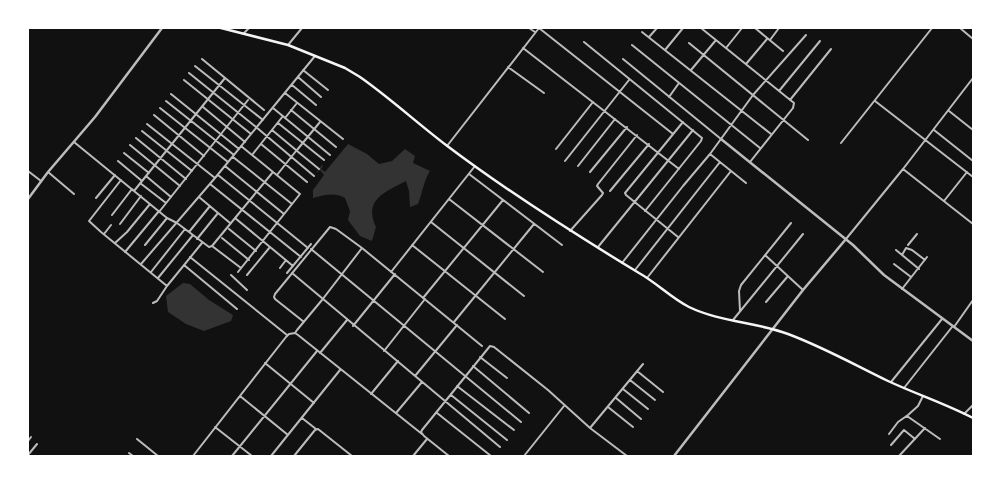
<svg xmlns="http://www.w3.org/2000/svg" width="1001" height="484" font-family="Quicksand,sans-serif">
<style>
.water{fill:#333}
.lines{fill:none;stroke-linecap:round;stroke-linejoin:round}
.minor{stroke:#bcbcbc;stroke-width:2}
.tertiary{stroke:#bcbcbc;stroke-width:2.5}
.secondary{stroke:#f5f5f5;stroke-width:2.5}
</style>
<rect width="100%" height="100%" fill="#111"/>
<!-- water -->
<path class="water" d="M348,144L367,154L379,164L392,161L405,149L415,156L413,163L430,171C424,180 422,194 418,204L410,207L409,191L406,181C385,192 363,200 376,227L372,241L360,236L348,220L350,211L345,198C335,192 324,195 313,198V190L324,175L320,170L316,173L322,165L323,166L321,169L325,172Z
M183,283L190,284L209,300L233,315L231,321L204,331L186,324L168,312L166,296Z"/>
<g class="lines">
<!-- minor -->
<path class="minor" d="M529,28L535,32
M539,28L673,134
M701,28L794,103L793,108L750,162
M755,28L783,51
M960,28L973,39
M642,32L771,134
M244,33L249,28
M649,37L657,28
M770,40L779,28
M584,42L702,138L701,141L645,211
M689,43L808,140
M288,45L302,28
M632,45L760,148
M523,48L679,169
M726,48L742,28
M665,50L683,28
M202,59L264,110
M623,59L721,139
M746,64L767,39
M195,66L263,120
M508,67L544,93
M303,70L328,90
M691,70L716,40
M189,73L256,127L314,176
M298,77L321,97
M184,80L251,134
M292,85L316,105
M779,91L820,41
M285,93L343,139
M171,94L239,149
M669,97L679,83
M790,100L831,49
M166,101L234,155
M875,101L973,177
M203,107L245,142
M160,108L228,162
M273,108L330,155
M291,110L336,147
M949,111L973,130
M154,115L204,156
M285,118L297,103
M278,123L324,160
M147,124L215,178
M272,130L296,150
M934,130L973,161
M142,131L192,171
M136,138L186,179
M74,142L167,218L177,223L209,247L212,246L241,268
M841,143L932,28
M261,144L307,182
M130,145L180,186
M447,146L539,28
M556,149L593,102
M297,150L320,122
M297,151L319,169
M124,153L149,173
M710,154L746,183
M252,155L283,116
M233,157L292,204
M118,161L142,181
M565,161L629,80
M225,166L284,214
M578,166L615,119
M903,169L973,224
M28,171L41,181
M48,172L74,194
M590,172L627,127
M469,174L562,245
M218,175L308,248
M277,175L296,151
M146,176L171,197
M121,180L89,221L101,232L167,286
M140,183L166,203
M210,184L301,257
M134,191L225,78
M610,191L649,144
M199,197L230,223
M96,198L115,175
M449,199L543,272
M944,201L967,172
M159,212L248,100
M112,215L132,189
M235,218L293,266
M431,222L524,296
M120,224L141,196
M229,229L256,251
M570,231L602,195L603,193L597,186L598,184L637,135
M189,232L210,206
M104,234L111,225
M678,237L626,195L625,193L683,122
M222,238L249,260
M197,239L218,213
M846,239L903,169L973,78
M115,243L127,232L150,204
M145,245L167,218
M412,245L505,319
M908,245L917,234
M212,246L273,172
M598,247L693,130
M311,249L521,422
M896,250L919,269
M125,252L159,211
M765,255L803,290
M902,255L906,248L912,250L925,260
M190,257L287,335
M622,263L683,186L710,154L753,95L806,35
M141,264L215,178L315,56
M894,264L911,277
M184,265L237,309
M280,268L286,260
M635,270L720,162
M151,272L185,229
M238,272L300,194L241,146
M391,272L475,166
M287,273L311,244
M292,273L500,447
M231,275L247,290
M247,275L270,247
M158,278L193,235
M647,278L731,171
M902,289L927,257
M423,298L503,200
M766,302L788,276
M153,303L157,301L167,286L202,243
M740,311L739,291L741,285L791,223
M733,320L803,234
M304,322L275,299L274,297L275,294L330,227L336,229L362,248
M454,322L534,224
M353,326L395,274
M954,327L973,300
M384,351L425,299
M320,353L347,320
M480,357L507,378
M265,363L314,403
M473,366L529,413
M637,371L663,392
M415,376L457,325
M630,380L655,400
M891,382L942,319
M457,386L514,430
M904,388L952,327
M623,389L648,409
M371,394L398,361
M451,395L507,440
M240,396L288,435
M616,398L641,419
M608,407L633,427
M396,413L422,382
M437,413L491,456
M964,414L973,405
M907,416L940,439
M302,418L316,429
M215,427L252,456
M590,428L643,364
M422,434L298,335L295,333L297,330L322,300L362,248L482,346
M889,434L898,422L908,415L918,406L923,396
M137,439L158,456
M28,441L31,437
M891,445L904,430L915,439
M129,453L133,456
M28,455L37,444
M193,456L286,337L289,334L295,333
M232,456L317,351
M271,456L340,370
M294,456L315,430L318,429L352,456
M413,456L427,439
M449,456L424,436L421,432L422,430L490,346L494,347L548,390L590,428L627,456
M524,456L564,406
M899,456L925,428"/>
<!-- tertiary -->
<path class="tertiary" d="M721,139L853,245L884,275L973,341
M28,199L48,172L95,117L162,28
M674,456L803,290L846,239"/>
<!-- secondary -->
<path class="secondary" d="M221,28L288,45L345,68L360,77C390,98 417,123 446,145C508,192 573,233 639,273C657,283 671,298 689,307C720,322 756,322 788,334C823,347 855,365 888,381C916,394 946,404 973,418"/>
</g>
<!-- border -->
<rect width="1001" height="484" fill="none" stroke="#ffffff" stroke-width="58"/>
</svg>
